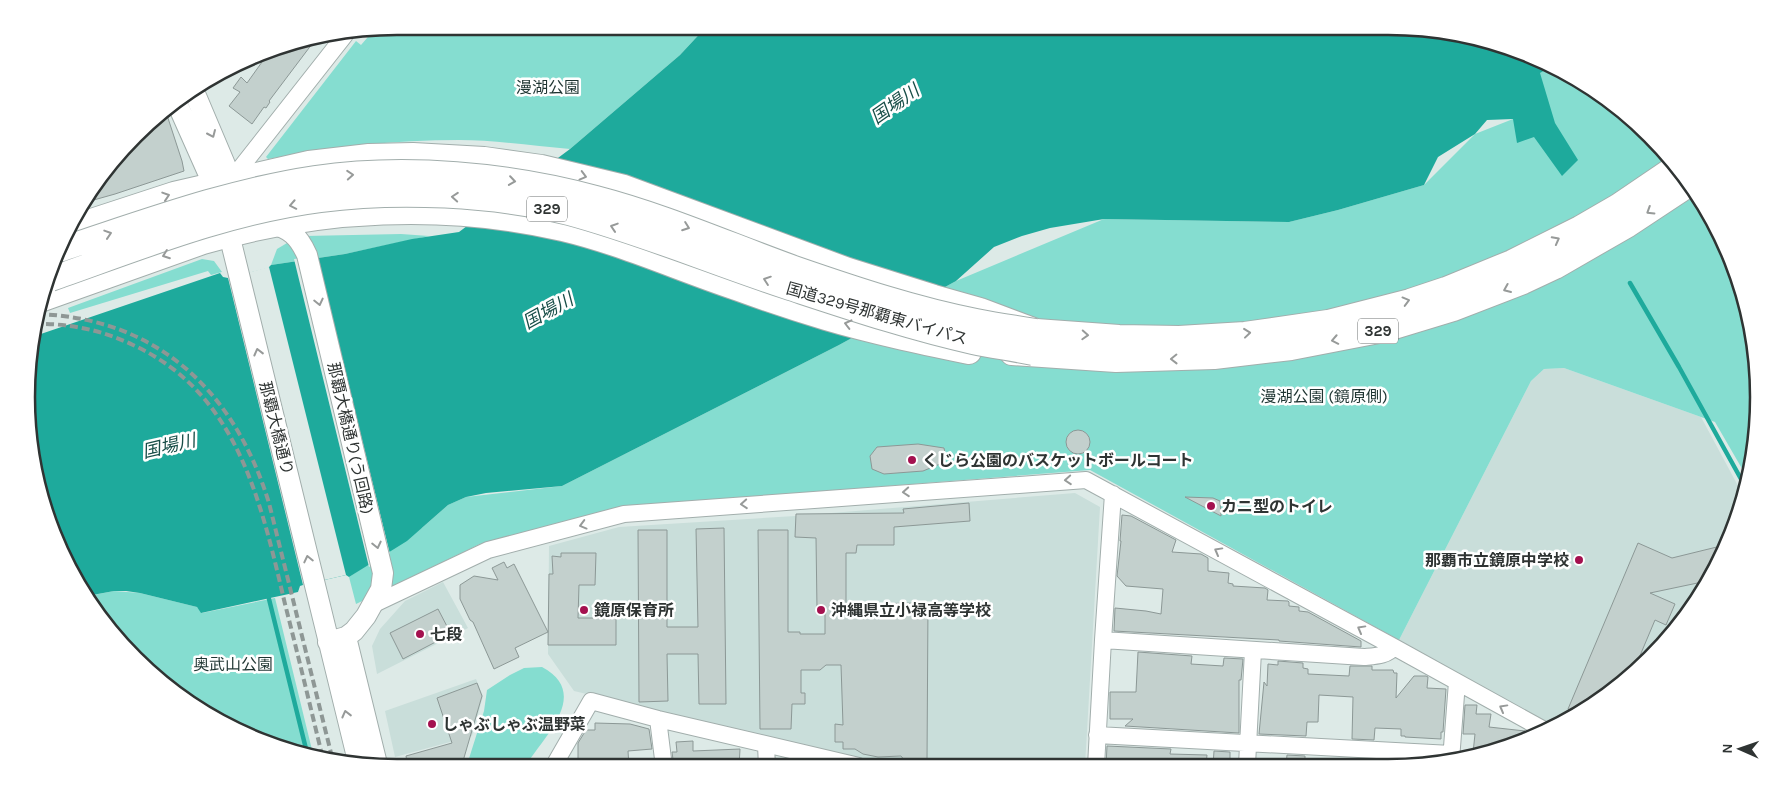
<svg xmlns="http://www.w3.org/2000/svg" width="1785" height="794" font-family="Karla,'Noto Sans JP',sans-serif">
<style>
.built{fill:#c9deda}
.green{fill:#85ddd0}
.water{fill:#1eaa9c}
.pier{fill:#ddeae7}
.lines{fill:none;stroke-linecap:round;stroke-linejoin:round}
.stream{stroke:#1eaa9c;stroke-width:4.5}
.building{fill:#c3d0cd;stroke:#8c9896}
.minor-casing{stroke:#a2aeac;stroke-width:18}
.major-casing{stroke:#a2aeac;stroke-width:22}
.highway-casing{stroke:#a2aeac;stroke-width:26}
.minor{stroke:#fff;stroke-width:16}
.major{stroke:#fff;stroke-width:20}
.highway{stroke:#fff;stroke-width:24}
.rail{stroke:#8e9795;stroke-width:4;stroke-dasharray:8 4;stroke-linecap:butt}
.highway-bridge-casing{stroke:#a2aeac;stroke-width:26;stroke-linecap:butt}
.highway-bridge{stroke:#fff;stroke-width:24}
.oneway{stroke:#979a99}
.poi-dot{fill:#a4114f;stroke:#fff;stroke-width:2}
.labels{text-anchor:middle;stroke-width:5;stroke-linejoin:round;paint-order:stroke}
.shield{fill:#fff;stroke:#6d7170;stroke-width:1}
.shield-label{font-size:15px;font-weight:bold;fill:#2f3433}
.park-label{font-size:16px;fill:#1f3532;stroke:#fff}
.street-label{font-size:16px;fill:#2f3433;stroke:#fff}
.poi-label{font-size:16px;font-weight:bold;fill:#2f3433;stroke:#fff;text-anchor:start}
.water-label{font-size:18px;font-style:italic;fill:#184e48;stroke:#fff}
.rim{fill:none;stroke:#2f3433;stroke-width:2.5}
</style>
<rect width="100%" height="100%" fill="#ddeae7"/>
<!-- built -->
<path class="built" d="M1564,368L1701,417L1744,497L1739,516L1696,603L1632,676L1555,728L1399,640L1531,381L1544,369Z
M1075,493L1100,507L1085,766H889L574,691L548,654L549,546L619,527L795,516Z
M443,582L468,628L377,674L372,646L380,629L405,601Z
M476,679L483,696L472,736L395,757L385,711Z"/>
<!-- green -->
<path class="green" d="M397,26H707L680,55L570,149C534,146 494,140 459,140C395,140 331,147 268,159L266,157L356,41L361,45L374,30Z
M1550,65L1574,76L1633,118L1682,172L1721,233L1746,301L1758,373L1756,446L1748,479L1715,422L1564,368L1544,369L1531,381L1399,640L1090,470L623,507L480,544L356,604L349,577L423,527L448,505L466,497L562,486L839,345L956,281L1104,219L1289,222L1338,210L1424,185L1475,134L1513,119L1540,73Z
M401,234L429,236L345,254L271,265L277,249L292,240L305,236Z
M202,259L214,261L222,272L211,275L208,271L70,313L68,308Z
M114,591L140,593L197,607L202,613L275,598L313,754L278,748L212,718L153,676L88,596Z
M542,667C592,694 543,737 525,767L466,768L484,711L487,690L510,675L524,668Z"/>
<!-- water -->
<path class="water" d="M707,26H1388L1507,46L1552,66L1540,73L1555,123L1578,160L1562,176L1534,137L1517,143L1513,119L1487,120L1475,134L1438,157L1424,185L1338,210L1289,222L1104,219L1050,228L1022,236L994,247L956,281L839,345L562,486L486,493L466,497L448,505L407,541L349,577L346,575L303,585L300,586L298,592L201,613L197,607L140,593L126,591H114L87,596L76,582L33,469L26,397L32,337L220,273L223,277L228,278L268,268L271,265L345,254L412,239L459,232L570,149L680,55Z"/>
<!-- pier -->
<path class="pier" d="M317,256L390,554L369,567L294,259Z
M269,267L346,575L303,585L228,278Z"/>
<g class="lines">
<!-- stream -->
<path class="stream" d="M1630,283L1679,367L1746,488
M268,595L307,753"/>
</g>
<!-- building -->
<path class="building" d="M315,40L269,101L270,102L266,108L264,107L252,124L229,106L240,92L233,88L241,77L247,83L272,48L278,46Z
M165,109L182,161L184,171L115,194L83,203L153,118Z
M1066 442a12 12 0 1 1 24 0a12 12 0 1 1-24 0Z
M918,444L944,448L946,458L940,464L923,471L884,474L872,469L870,456L877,447Z
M1185,497L1213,498L1220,501L1221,516Z
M969,503L970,521L894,527V545H857L856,553H846V604L928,603L927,762L905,761L901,756L878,757L863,754L855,749H843V742H835V724L843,725L841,665H826L820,670H801V693H805V704H792L791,729H760L758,530H788V632H800V634H825V609H817L816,538L795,537L796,514L904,513L903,509Z
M1122,515L1131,516L1176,540L1172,552L1201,554L1208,558V571L1229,573L1228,583L1233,584V586L1265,588L1268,590L1267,600L1288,601L1289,602V606L1299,607V611L1308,612L1361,641V647L1279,641V640L1114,631L1115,608L1146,611L1161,614L1163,589L1126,586L1117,576L1121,541H1120Z
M724,528L726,704H699L698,654H667L668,701L639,702L638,530H667V627H698L696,529Z
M1638,543L1672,558L1725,545L1707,581L1650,593L1675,604L1666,625L1655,620L1631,677L1577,713L1568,709Z
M561,553H596L595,585H579L578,618H616V645H548L549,574H553L552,556L561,557Z
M504,562L507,568L514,564L548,632L515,648L519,657L494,669L473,622L470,620L460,599V585L474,576L498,580L492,568Z
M438,609L451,634L403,659L390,633Z
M1138,652L1192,656L1191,664L1223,666L1224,658L1243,659L1241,680H1239V733L1125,726L1133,719H1110V692H1136Z
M1278,661L1303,663V668L1308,669V674L1349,676L1350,666H1372V670H1393L1394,673H1397L1396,698L1414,676H1426L1428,677L1427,688L1446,689L1443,732H1441V739L1405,737V736H1401V729L1375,728L1374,740L1352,739L1353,697L1319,695L1318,722H1307L1306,736L1259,734L1264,682L1267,686L1268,664L1278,665Z
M477,683L482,696L461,768H408L406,756L452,743L437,698Z
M1465,705H1477L1476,714H1491L1489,727L1525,731L1533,735L1473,753L1475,734H1463Z
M595,723L630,724L649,729L652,749L628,751L629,767H578V743L586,730H595Z
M693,741V751L740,749L739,767H674L672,752H677L676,742Z
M1107,746L1171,749L1170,754L1207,755L1206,765L1106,766Z
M1214,751L1230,752V765H1213Z
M1287,755L1305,756V765H1286Z
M1351,759L1373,760V765H1351Z"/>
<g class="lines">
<defs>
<path id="minor" d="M231,180L345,35
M372,605L488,550L624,514L1086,480L1394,647L1546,731
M1103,640L1364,657C1375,656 1387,656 1394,647
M658,719L664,767
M1097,735L1451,754
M766,745L767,767
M1451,760L1457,682
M1247,765L1253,651
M1096,766L1103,640L1113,494
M553,767L591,701L658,719L859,766"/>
<path id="major" d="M193,89L237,193
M176,101L213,184L229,234L358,761
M269,223C290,229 298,235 307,255L383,573L381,589L366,616L354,631L346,637L328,642
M346,637L377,764"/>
<path id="highway" d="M70,228L174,194L309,163L369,156L413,155L484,159L541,167L624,187L848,270L934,297L980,310L1036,331L1119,337L1179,338L1245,334L1328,322L1410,301L1446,289L1512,262L1580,228L1618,206L1677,166
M43,299L203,242C320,208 445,202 563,229C622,243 679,269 736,288C766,299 796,309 826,318C873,332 921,342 969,352
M1012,353L1116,360L1214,357L1291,348L1384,330L1453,309L1523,282L1555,267L1628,225L1690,184"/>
</defs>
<!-- minor casing -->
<use href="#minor" class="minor-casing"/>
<!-- major casing -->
<use href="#major" class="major-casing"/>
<!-- highway casing -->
<use href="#highway" class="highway-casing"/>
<!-- minor -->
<use href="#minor" class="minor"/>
<!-- major -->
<use href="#major" class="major"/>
<!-- highway -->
<use href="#highway" class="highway"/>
<!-- rail -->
<path class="rail" d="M37,314C158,318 235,392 269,503L332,757
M34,324C68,323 102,330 133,345C238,393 261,502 285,604C298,655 310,705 322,755"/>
<defs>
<path id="highway-bridge" d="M62,249C145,222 228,191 315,178C405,165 508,174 596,198C665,216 730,245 797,269C855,289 915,309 976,321C996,325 1016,328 1036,331
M51,279C139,248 227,212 320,200C398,190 493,194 569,213C643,233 714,263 787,287C848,307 910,328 973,342C993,346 1013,349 1033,353"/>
</defs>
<!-- highway-bridge casing -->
<use href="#highway-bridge" class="highway-bridge-casing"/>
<!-- highway-bridge -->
<use href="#highway-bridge" class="highway-bridge"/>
</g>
<!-- one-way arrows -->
<defs><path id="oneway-chevron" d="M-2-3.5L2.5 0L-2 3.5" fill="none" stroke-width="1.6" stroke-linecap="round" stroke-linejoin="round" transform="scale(1.25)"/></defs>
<g class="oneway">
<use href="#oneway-chevron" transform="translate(212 134) rotate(66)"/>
<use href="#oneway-chevron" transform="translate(350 175) rotate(-4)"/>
<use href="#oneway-chevron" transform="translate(583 176) rotate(15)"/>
<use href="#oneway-chevron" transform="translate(512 181) rotate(8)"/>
<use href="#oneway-chevron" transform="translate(166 196) rotate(-18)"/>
<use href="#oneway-chevron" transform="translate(455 197) rotate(-176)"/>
<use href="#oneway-chevron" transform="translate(293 205) rotate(169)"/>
<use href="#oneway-chevron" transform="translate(1650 211) rotate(148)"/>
<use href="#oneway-chevron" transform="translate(614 227) rotate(-162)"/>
<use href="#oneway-chevron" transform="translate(686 227) rotate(20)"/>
<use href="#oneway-chevron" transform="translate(108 234) rotate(-18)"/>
<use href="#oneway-chevron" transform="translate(1556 240) rotate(-28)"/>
<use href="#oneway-chevron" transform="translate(166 255) rotate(160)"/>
<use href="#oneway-chevron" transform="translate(767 280) rotate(-161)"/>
<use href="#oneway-chevron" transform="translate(1507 289) rotate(157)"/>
<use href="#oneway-chevron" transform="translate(1406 301) rotate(-15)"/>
<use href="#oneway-chevron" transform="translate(319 302) rotate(77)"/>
<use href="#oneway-chevron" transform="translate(848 324) rotate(-166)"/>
<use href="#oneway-chevron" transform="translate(1247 333) rotate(-6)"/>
<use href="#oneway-chevron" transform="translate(1085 335) rotate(3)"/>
<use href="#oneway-chevron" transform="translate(1335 340) rotate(169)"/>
<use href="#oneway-chevron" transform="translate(258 352) rotate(-104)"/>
<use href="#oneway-chevron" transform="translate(1174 359) rotate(179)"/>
<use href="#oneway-chevron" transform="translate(1068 480) rotate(176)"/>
<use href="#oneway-chevron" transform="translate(906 492) rotate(176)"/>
<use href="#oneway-chevron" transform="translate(744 504) rotate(176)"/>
<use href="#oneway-chevron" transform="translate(583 525) rotate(165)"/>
<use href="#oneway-chevron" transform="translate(377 545) rotate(77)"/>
<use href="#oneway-chevron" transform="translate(1218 551) rotate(-151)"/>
<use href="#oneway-chevron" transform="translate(308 559) rotate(-103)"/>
<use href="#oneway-chevron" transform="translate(1361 629) rotate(-151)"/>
<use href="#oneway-chevron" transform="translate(1503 708) rotate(-151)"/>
<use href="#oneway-chevron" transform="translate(346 714) rotate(-104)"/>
</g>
<!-- markers -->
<g class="poi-dot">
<circle cx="912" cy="460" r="5"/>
<circle cx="1211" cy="506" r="5"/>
<circle cx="1579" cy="560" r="5"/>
<circle cx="584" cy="610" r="5"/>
<circle cx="821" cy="610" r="5"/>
<circle cx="420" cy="634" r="5"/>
<circle cx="432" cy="724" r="5"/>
</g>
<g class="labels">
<!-- shield labels -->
<g class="shield">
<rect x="527" y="196.5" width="40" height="25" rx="4"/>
<rect x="1358" y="318.5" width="40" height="25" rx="4"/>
</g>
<g class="shield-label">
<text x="547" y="214">329</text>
<text x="1378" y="336">329</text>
</g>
<!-- park labels -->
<g class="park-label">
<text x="548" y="93">漫湖公園</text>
<text x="1324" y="402">漫湖公園 (鏡原側)</text>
<text x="233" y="670">奥武山公園</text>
</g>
<!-- street labels -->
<g class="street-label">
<text transform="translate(877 313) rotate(16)" y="6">国道329号那覇東バイパス</text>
<text transform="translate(277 428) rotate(76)" y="6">那覇大橋通り</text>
<text transform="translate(351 438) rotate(77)" y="6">那覇大橋通り(う回路)</text>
</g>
<!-- poi labels -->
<g class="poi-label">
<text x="922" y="466">くじら公園のバスケットボールコート</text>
<text x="1221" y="512">カニ型のトイレ</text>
<text x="1569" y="566" text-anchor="end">那覇市立鏡原中学校</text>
<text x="594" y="616">鏡原保育所</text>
<text x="831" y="616">沖縄県立小禄高等学校</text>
<text x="430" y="640">七段</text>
<text x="442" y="730">しゃぶしゃぶ温野菜</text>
</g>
<!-- water labels -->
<g class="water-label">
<text transform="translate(895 104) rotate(-35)" y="6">国場川</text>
<text transform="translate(548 311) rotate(-29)" y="6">国場川</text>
<text transform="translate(169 446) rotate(-13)" y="6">国場川</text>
</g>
</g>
<!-- crop -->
<path d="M0 0H1785V794H0ZM397 35H1388A362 362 0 0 1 1750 397V397A362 362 0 0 1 1388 759H397A362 362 0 0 1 35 397V397A362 362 0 0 1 397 35Z" fill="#fff" fill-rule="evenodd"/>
<path class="rim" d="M397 35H1388A362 362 0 0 1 1750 397V397A362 362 0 0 1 1388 759H397A362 362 0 0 1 35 397V397A362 362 0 0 1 397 35Z"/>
<!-- north arrow -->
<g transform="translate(1740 749) rotate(272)" stroke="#ffffff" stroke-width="4" paint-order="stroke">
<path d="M0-4L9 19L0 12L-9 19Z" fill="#2f3433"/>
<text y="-8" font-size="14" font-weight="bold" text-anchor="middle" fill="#2f3433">N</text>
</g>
</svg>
